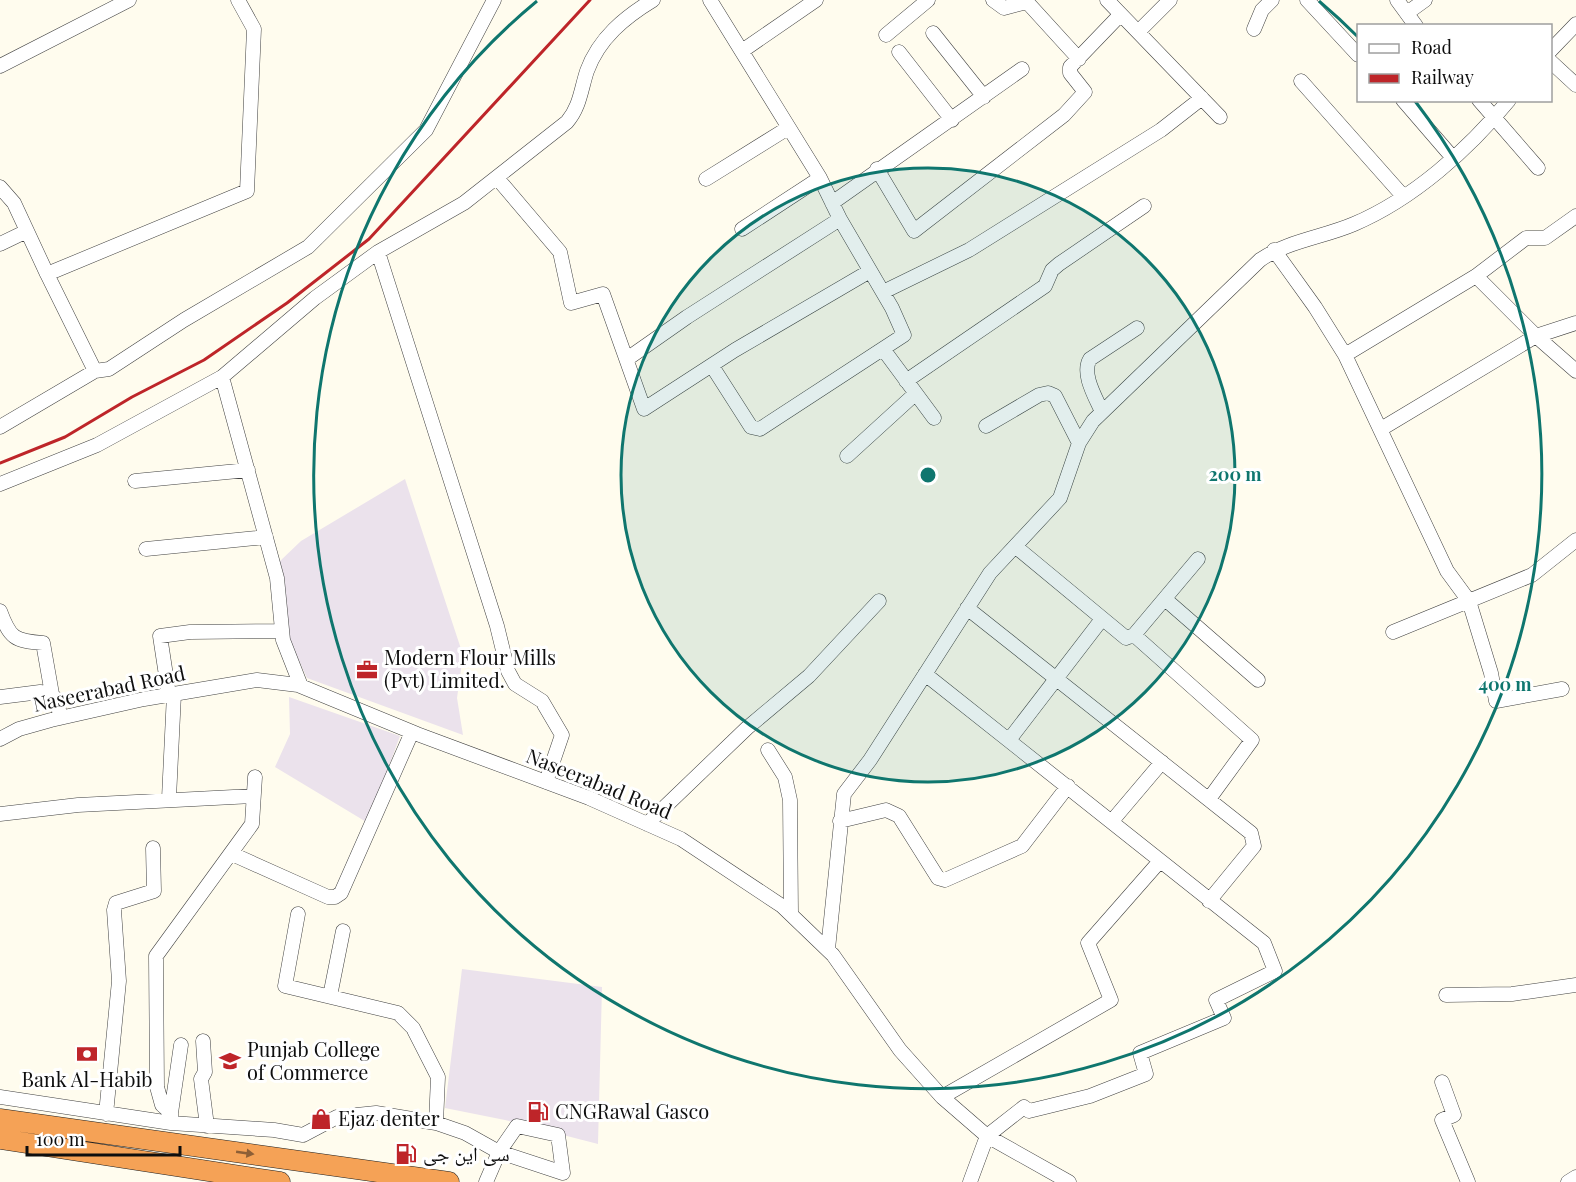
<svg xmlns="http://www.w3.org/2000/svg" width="1576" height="1182" font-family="'Playfair Display','Noto Naskh Arabic',serif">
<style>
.industrial{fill:#ebe2ec}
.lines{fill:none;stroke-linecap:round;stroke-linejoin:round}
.minor-casing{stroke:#414141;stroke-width:15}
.highway-casing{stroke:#1f1f1f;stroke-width:21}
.minor{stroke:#fff;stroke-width:14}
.highway{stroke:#f5a256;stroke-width:20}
.rail{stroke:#be2529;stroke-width:3}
.oneway{fill:#8d5f36}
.ring{fill:none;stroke:#0f766e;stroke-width:3}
.labels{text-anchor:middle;stroke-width:6;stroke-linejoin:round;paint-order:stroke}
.poi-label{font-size:20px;fill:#0e0e0e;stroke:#fff;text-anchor:start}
.street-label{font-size:20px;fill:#0e0e0e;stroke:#fff}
.centre{fill:#0f766e;stroke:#fff;stroke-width:3}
.ring-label{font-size:18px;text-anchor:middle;font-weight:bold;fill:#0f766e;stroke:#fff;stroke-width:6;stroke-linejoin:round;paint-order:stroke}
</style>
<rect width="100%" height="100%" fill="#fffcee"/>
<!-- industrial -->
<path class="industrial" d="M405,479L463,655L457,698L463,735L307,678L289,639L279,562L301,541Z
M289,697L400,736L368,823L275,767L290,734Z
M462,969L602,987L598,1144L505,1120L445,1108Z"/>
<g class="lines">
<defs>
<path id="minor" d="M710,0L820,178L840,219L892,308L904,335L760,429L751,427L712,366
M993,0L1004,8L1027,2L1079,59
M1107,0L1220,117
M1307,0L1358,55
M1397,0L1416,26
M1407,13L1425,0
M1254,29L1262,10L1272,0
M1139,31L1170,0
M933,33L984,97
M886,35L928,0
M742,51L816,0
M1550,51L1576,24
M899,52L952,120
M1550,61L1576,85
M0,66L129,0
M1301,81L1403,196
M1403,100L1453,158
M1479,100L1538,168
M877,169L914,231L1064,115L1085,92L1070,73V67L1120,15
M497,178L560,252L571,303L603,294L644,409L735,350L870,271
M706,179L788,128
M0,187L14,203L47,274
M832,203L1022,69
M742,229L820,178
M0,244L27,231
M1274,250L1315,307L1345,355L1447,571L1469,601L1491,673L1496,701L1562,689
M378,252L497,626L508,671L515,684L542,701L562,735L546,782
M1476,276L1536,336L1576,371
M883,292L969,250L1161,130L1202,98
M883,349L934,418
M1345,355L1476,276L1526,238H1545L1576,216
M627,359L687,317L840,219
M95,371L47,274L247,191L254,29L238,0
M222,377L277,578L283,640L301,686
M906,381L1045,286L1052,270L1059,264L1144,206
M1102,412C1096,398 1081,374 1090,359L1137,328
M986,426L1039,395L1048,393L1055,396L1079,443
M0,427L95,371L109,369L184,320L308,247L426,130L494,0
M1381,429L1536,336L1576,323
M847,456L915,394
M135,481L248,470
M0,484L97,445L222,377L315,298L378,252L464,203L567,122C580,107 581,89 587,71C599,38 625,17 653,0
M1016,547L1126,638L1134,635L1198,559
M146,549L266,537
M1165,599L1258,680
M967,608L1251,833L1254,846L1209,901
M0,611C10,638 14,641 43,643L52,694
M1393,632L1532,575L1576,540
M1134,635L1252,740L1209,799
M925,674L1264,943L1275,971L1216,1000L1224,1018L1140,1053L1146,1074L1090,1096L1029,1111L1024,1107L987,1136L970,1182
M169,695L160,636L190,632L282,631
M0,697L40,692L52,694L58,703L60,718
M0,739L19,729L51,720L144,699L257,680L298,685L417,734L589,798L681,839L782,906L833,955L900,1050L942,1097L987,1136L1069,1182
M1009,740L1102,619
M768,750L785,777L790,800L791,914
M169,798L174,694
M0,814L78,805L253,796
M840,821L886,810L899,816L938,878L945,880L1022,846L1068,786
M1112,821L1162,762
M647,824L747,728L809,676L879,601
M232,854L328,897H335L341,893L412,732
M298,914L285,986L398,1013L413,1028L438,1077L436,1123
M828,949L844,794L870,760L990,573L1060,498L1079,443L1093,421L1260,260C1287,241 1324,237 1354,224C1413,199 1469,149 1509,100
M1446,995L1512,994L1576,985
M330,996L343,931
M203,1041L205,1072L201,1079L207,1126
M1442,1082L1454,1115L1442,1120L1468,1182
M0,1097L171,1123L274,1130L303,1135L337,1117L376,1113L436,1123L465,1133L499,1152L563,1173L558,1135L517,1126L499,1152L486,1182
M942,1097L1111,1000L1088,943L1160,861
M171,1113L181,1045
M106,1114L119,981L114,910L116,903L154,891L153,848
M171,1123V1113L162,1105L157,1087L156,956L252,824L255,777
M1568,1182L1576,1177"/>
<path id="highway" d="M0,1119L449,1182
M0,1139L280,1182"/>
</defs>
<!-- minor casing -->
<use href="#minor" class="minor-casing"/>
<!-- highway casing -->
<use href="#highway" class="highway-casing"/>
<!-- minor -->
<use href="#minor" class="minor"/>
<!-- highway -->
<use href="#highway" class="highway"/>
<!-- rail -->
<path class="rail" d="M0,463L65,437L132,397L204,360L287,303L369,239L590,0"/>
</g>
<!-- one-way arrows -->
<defs><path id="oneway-solid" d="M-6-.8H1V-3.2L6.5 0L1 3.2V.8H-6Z" transform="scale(1.5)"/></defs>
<use class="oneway" href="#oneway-solid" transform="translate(245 1153) rotate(8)"/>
<!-- distance rings -->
<circle cx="928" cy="475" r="307" fill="#0f766e" fill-opacity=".12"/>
<g class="ring">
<circle cx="928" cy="475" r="307"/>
<path d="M1319 1A614 614 0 0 1 1358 37M1415 101A614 614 0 1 1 537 1"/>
</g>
<!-- icons -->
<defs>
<symbol id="office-bare" viewBox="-9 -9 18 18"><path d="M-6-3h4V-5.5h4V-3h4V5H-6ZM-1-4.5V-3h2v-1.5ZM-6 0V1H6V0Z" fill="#be2529" stroke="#fff" stroke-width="2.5" paint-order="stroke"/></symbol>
<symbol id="bank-bare" viewBox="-9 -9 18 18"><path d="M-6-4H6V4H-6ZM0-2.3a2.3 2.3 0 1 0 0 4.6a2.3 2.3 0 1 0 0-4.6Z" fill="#be2529" stroke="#fff" stroke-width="2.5" paint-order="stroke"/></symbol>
<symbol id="university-bare" viewBox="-9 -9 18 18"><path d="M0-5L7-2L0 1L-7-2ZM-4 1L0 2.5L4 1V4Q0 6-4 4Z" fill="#be2529" stroke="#fff" stroke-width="2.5" paint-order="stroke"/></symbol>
<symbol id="fuel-bare" viewBox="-9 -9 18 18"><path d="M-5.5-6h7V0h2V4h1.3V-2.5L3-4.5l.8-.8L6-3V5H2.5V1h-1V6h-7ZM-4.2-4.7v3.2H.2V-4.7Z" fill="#be2529" stroke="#fff" stroke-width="2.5" paint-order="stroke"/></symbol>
<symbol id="shop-bare" viewBox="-9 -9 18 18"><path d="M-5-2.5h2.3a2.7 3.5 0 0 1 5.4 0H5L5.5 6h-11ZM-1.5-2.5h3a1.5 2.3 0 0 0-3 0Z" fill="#be2529" stroke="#fff" stroke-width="2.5" paint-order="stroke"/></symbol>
</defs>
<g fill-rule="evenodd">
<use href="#office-bare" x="352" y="655" width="30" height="30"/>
<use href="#bank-bare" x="72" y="1039" width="30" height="30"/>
<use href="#university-bare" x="215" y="1046" width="30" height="30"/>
<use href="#fuel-bare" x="523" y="1097" width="30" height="30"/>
<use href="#shop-bare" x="306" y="1104" width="30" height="30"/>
<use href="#fuel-bare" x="391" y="1139" width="30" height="30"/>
</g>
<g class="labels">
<!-- poi labels -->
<g class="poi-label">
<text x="384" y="665">Modern Flour Mills<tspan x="384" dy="23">(Pvt) Limited.</tspan></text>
<text x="247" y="1057">Punjab College<tspan x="247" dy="23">of Commerce</tspan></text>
<text x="87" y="1087" text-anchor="middle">Bank Al-Habib</text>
<text x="555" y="1119">CNGRawal Gasco</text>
<text x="338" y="1126">Ejaz denter</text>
<text x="423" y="1161">سی این جی</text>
</g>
<!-- street labels -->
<g class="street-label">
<text transform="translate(109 689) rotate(-12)" y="7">Naseerabad Road</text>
<text transform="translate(599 784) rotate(22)" y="7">Naseerabad Road</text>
</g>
</g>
<circle cx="928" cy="475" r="9" class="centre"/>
<g class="ring-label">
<text x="1235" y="481">200 m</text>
<text x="1505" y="691">400 m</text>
</g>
<!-- legend -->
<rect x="1357" y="24" width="195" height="78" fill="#ffffff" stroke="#9f9f9f" stroke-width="1.5"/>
<rect x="1369" y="44" width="30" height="9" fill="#ffffff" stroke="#9f9f9f" stroke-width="1.5"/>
<text x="1411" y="54" font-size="18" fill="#0e0e0e">Road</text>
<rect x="1369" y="74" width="30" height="9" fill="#be2529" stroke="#9f9f9f" stroke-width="1.5"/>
<text x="1411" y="84" font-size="18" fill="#0e0e0e">Railway</text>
<!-- scale -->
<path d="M27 1146v9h153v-9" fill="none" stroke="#0e0e0e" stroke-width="3"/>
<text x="36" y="1146" font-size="18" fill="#0e0e0e" stroke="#ffffff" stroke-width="4.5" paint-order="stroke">100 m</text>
</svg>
